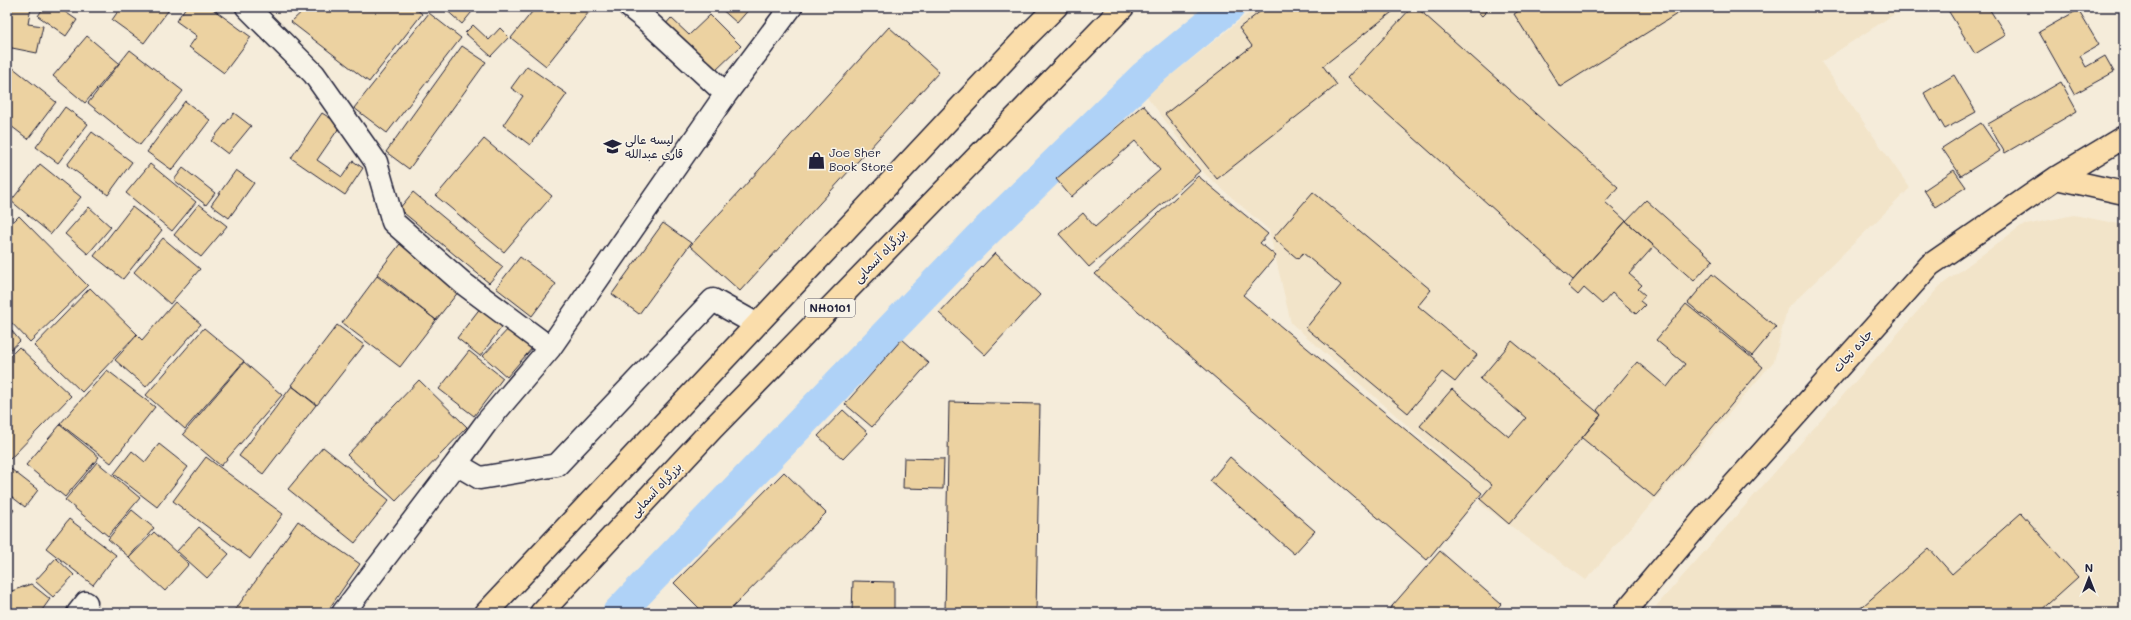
<svg xmlns="http://www.w3.org/2000/svg" width="2131" height="620" font-family="Mali,'Playpen Sans Arabic',sans-serif">
<style>
.built{fill:#f2e4c9}
.lines{fill:none;stroke-linecap:round;stroke-linejoin:round}
.canal{stroke:#afd2f7;stroke-width:32}
.building{fill:#ecd2a1;stroke:#22223b}
.minor-casing{stroke:#22223b;stroke-width:25}
.major-casing{stroke:#22223b;stroke-width:25}
.highway-casing{stroke:#22223b;stroke-width:25}
.minor{stroke:#f7f3e8;stroke-width:22}
.major{stroke:#faddab;stroke-width:22}
.highway{stroke:#faddab;stroke-width:22}
.labels{text-anchor:middle;stroke-width:3;stroke-linejoin:round;paint-order:stroke}
.shield{fill:#f7f3e8;stroke:#62616f;stroke-width:1}
.shield-label{font-size:11px;font-weight:bold;fill:#22223b}
.poi-label{font-size:12px;fill:#22223b;stroke:#f7f3e8;text-anchor:start}
.street-label{font-size:12px;fill:#22223b;stroke:#f7f3e8}
</style>
<rect width="100%" height="100%" fill="#f5ecda"/>
<filter id="ink" filterUnits="userSpaceOnUse"><feTurbulence type="fractalNoise" baseFrequency=".025" numOctaves="2"/><feDisplacementMap in="SourceGraphic" scale="8" xChannelSelector="R" yChannelSelector="G"/><feConvolveMatrix kernelMatrix="1 2 1 2 8 2 1 2 1" color-interpolation-filters="sRGB"/></filter>
<g filter="url(#ink)">
<!-- built -->
<path class="built" d="M1257,7H1905L1821,62L1910,188L1787,309L1774,361L1586,580L1480,504V499L1484,493L1291,323L1269,230L1205,174L1146,95Z
M2074,215L2124,225V613H1650L1940,286L2021,226Z"/>
<g class="lines">
<!-- canal -->
<path class="canal" d="M618,613L977,240L1145,76L1229,7"/>
</g>
<!-- building -->
<path class="building" d="M12,7H31L28,24L43,26L37,53L7,47V35Z
M44,7H58L77,20L66,36L38,16Z
M121,7H171L144,43L112,20Z
M186,7H210L251,37L224,73L189,47L197,36L176,21Z
M307,7H414L422,14L369,82L291,22Z
M443,7H476L462,24Z
M536,7H593L546,66L511,38Z
M651,7H662L656,13Z
M719,7H751L737,23Z
M1266,7H1395L1396,9L1323,66L1337,85L1217,179L1165,114L1252,46L1239,28Z
M1412,7H1416L1618,187L1605,202L1626,221L1573,280L1347,78Z
M1472,7H1491L1482,16Z
M1525,7H1688L1560,87L1514,14Z
M1946,7H1988L2006,35L1975,54Z
M2078,10L2099,45L2080,56L2086,67L2105,56L2114,72L2074,94L2039,32Z
M429,13L461,38L387,133L354,108Z
M710,15L741,46L712,74L664,26L671,18L689,35Z
M473,25L489,40L500,28L509,37L491,56L465,33Z
M889,27L939,72L740,291L690,246Z
M87,36L119,63L85,103L53,76Z
M462,46L486,62L409,169L386,152Z
M130,50L183,91L140,145L88,103Z
M527,66L567,94L530,145L503,125L523,96L511,88Z
M12,67L56,102L28,139L7,123V74Z
M1954,75L1976,112L1945,129L1924,93Z
M2061,82L2077,111L2005,153L1988,124Z
M185,101L210,120L172,170L147,152Z
M1143,105L1200,171L1089,267L1059,234L1083,213L1095,227L1160,170L1135,141L1071,197L1056,179Z
M65,107L88,124L58,163L36,147Z
M234,113L251,126L228,154L211,141Z
M322,113L341,125L317,160L342,177L353,161L363,168L345,195L291,158Z
M1981,123L2000,151L1961,176L1942,148Z
M92,132L132,162L108,195L67,165Z
M484,139L552,196L504,252L436,196Z
M40,164L81,197L51,234L11,201Z
M150,164L196,202L172,231L126,193Z
M183,168L215,193L206,205L174,180Z
M236,170L254,183L229,218L211,205Z
M1954,170L1966,187L1935,207L1924,190Z
M1198,176L1268,234L1260,243L1276,256L1243,295L1482,493L1427,560L1095,274Z
M413,192L503,267L489,283L399,209Z
M1313,192L1431,290L1418,306L1477,355L1455,382L1442,372L1408,413L1306,328L1341,285L1303,253L1298,259L1273,238Z
M1646,200L1713,260L1694,281L1626,221Z
M199,204L227,226L201,257L174,235Z
M89,207L111,227L88,254L65,234Z
M132,207L162,230L123,279L94,256Z
M19,216L88,286L30,342L7,318V228Z
M1626,221L1654,246L1629,274L1642,285L1638,289L1645,295L1640,301L1645,305L1636,314L1612,293L1602,304L1584,288L1578,295L1568,286Z
M663,223L691,243L639,314L612,294Z
M163,238L200,269L170,304L134,272Z
M403,240L463,286L436,320L377,274Z
M995,253L1040,295L985,355L939,313Z
M520,257L556,284L532,316L496,288Z
M1712,274L1776,327L1752,356L1688,303Z
M377,276L436,320L400,367L342,323Z
M90,288L137,334L82,392L34,346Z
M175,302L201,324L146,387L115,360L137,335L142,340Z
M1686,304L1763,367L1654,497L1582,438L1601,415L1597,410L1637,362L1667,387L1685,364L1656,340Z
M481,307L504,324L480,356L457,338Z
M7,325L20,341L7,353Z
M337,325L364,345L317,405L291,385Z
M510,327L533,347L507,377L483,356Z
M204,328L244,361L185,429L146,395Z
M902,339L929,363L872,427L845,404Z
M1512,341L1601,415L1509,524L1480,499L1492,485L1420,426L1452,389L1509,437L1526,418L1480,379Z
M19,347L71,396L10,459L7,457V359Z
M469,351L503,378L474,416L439,389Z
M244,362L282,395L221,466L183,434Z
M107,370L155,407L111,463L60,424Z
M419,380L467,427L396,501L347,455Z
M292,386L316,405L263,474L239,456Z
M949,402L1040,404L1036,613H945Z
M843,410L868,433L843,459L818,436Z
M60,425L99,457L65,497L26,465Z
M159,444L188,467L157,507L114,474L132,451L145,462Z
M323,447L389,500L355,543L288,489Z
M206,457L283,514L250,559L173,501Z
M1230,457L1315,531L1294,554L1210,481Z
M904,458L944,459L943,489L903,488Z
M97,462L140,498L108,536L65,500Z
M7,466L38,490L25,507L7,493Z
M784,472L826,513L727,613H704L674,583Z
M7,505L14,510L7,520Z
M132,510L154,528L129,557L108,539Z
M2021,513L2078,577L2038,613H1855L1929,548L1952,574Z
M69,519L116,555L93,585L46,548Z
M298,521L360,564L326,613H233Z
M199,527L229,554L207,578L177,551Z
M154,532L189,564L165,591L129,558Z
M1440,551L1501,604L1493,613H1386Z
M56,558L74,575L53,597L35,581Z
M853,581L894,582V613H852Z
M31,584L50,599L40,613H12L7,609V591L9,592Z"/>
<g class="lines">
<defs>
<path id="minor" d="M247,7L314,74L376,162L393,222L464,284L550,348
M630,7L645,19L726,94
M756,324L713,300L557,465L480,478L456,464L486,423L550,348L726,94L791,7
M78,613L86,603
M343,613L456,464"/>
<path id="major" d="M2056,178L2124,193
M1624,613L1704,518L1930,265L2056,178L2124,137"/>
<path id="highway" d="M486,613C667,422 846,229 1026,37L1056,7
M541,613L713,428L1123,7"/>
</defs>
<!-- minor casing -->
<use href="#minor" class="minor-casing"/>
<!-- major casing -->
<use href="#major" class="major-casing"/>
<!-- highway casing -->
<use href="#highway" class="highway-casing"/>
<!-- minor -->
<use href="#minor" class="minor"/>
<!-- major -->
<use href="#major" class="major"/>
<!-- highway -->
<use href="#highway" class="highway"/>
</g>
</g>
<!-- icons -->
<defs>
<symbol id="school-bare" viewBox="-9 -9 18 18"><path d="M0-5L7-2L0 1L-7-2ZM-4 1L0 2.5L4 1V4Q0 6-4 4Z" fill="#22223b" stroke="#f7f3e8" stroke-width="2.5" paint-order="stroke"/></symbol>
<symbol id="shop-bare" viewBox="-9 -9 18 18"><path d="M-5-2.5h2.3a2.7 3.5 0 0 1 5.4 0H5L5.5 6h-11ZM-1.5-2.5h3a1.5 2.3 0 0 0-3 0Z" fill="#22223b" stroke="#f7f3e8" stroke-width="2.5" paint-order="stroke"/></symbol>
</defs>
<g fill-rule="evenodd">
<use href="#school-bare" x="600" y="134" width="25" height="25"/>
<use href="#shop-bare" x="804" y="148" width="25" height="25"/>
</g>
<g class="labels">
<!-- shield labels -->
<rect class="shield" x="805" y="299" width="50" height="18" rx="3"/>
<g class="shield-label">
<text x="830" y="312">NH0101</text>
</g>
<!-- poi labels -->
<g class="poi-label">
<text x="625" y="144">لیسه عالی<tspan x="625" dy="14">قاری عبدالله</tspan></text>
<text x="829" y="157">Joe Sher<tspan x="829" dy="14">Book Store</tspan></text>
</g>
<!-- street labels -->
<g class="street-label">
<text transform="translate(880 256) rotate(-46)" y="4">بزرگراه آسمایی</text>
<text transform="translate(1853 351) rotate(-48)" y="4">جاده نجات</text>
<text transform="translate(656 490) rotate(-47)" y="4">بزرگراه آسمایی</text>
</g>
</g>
<!-- margin -->
<rect width="2131" height="620" fill="none" stroke="#f7f3e8" stroke-width="24"/>
<rect x="12" y="12" width="2107" height="596" fill="none" stroke="#22223b" stroke-width="1.5" filter="url(#ink)"/>
<!-- north arrow -->
<g transform="translate(2089 578)" stroke="#f7f3e8" stroke-width="3" paint-order="stroke">
<path d="M0-3L7 15L0 10L-7 15Z" fill="#22223b"/>
<text y="-6" font-size="11" font-weight="bold" text-anchor="middle" fill="#22223b">N</text>
</g>
</svg>
